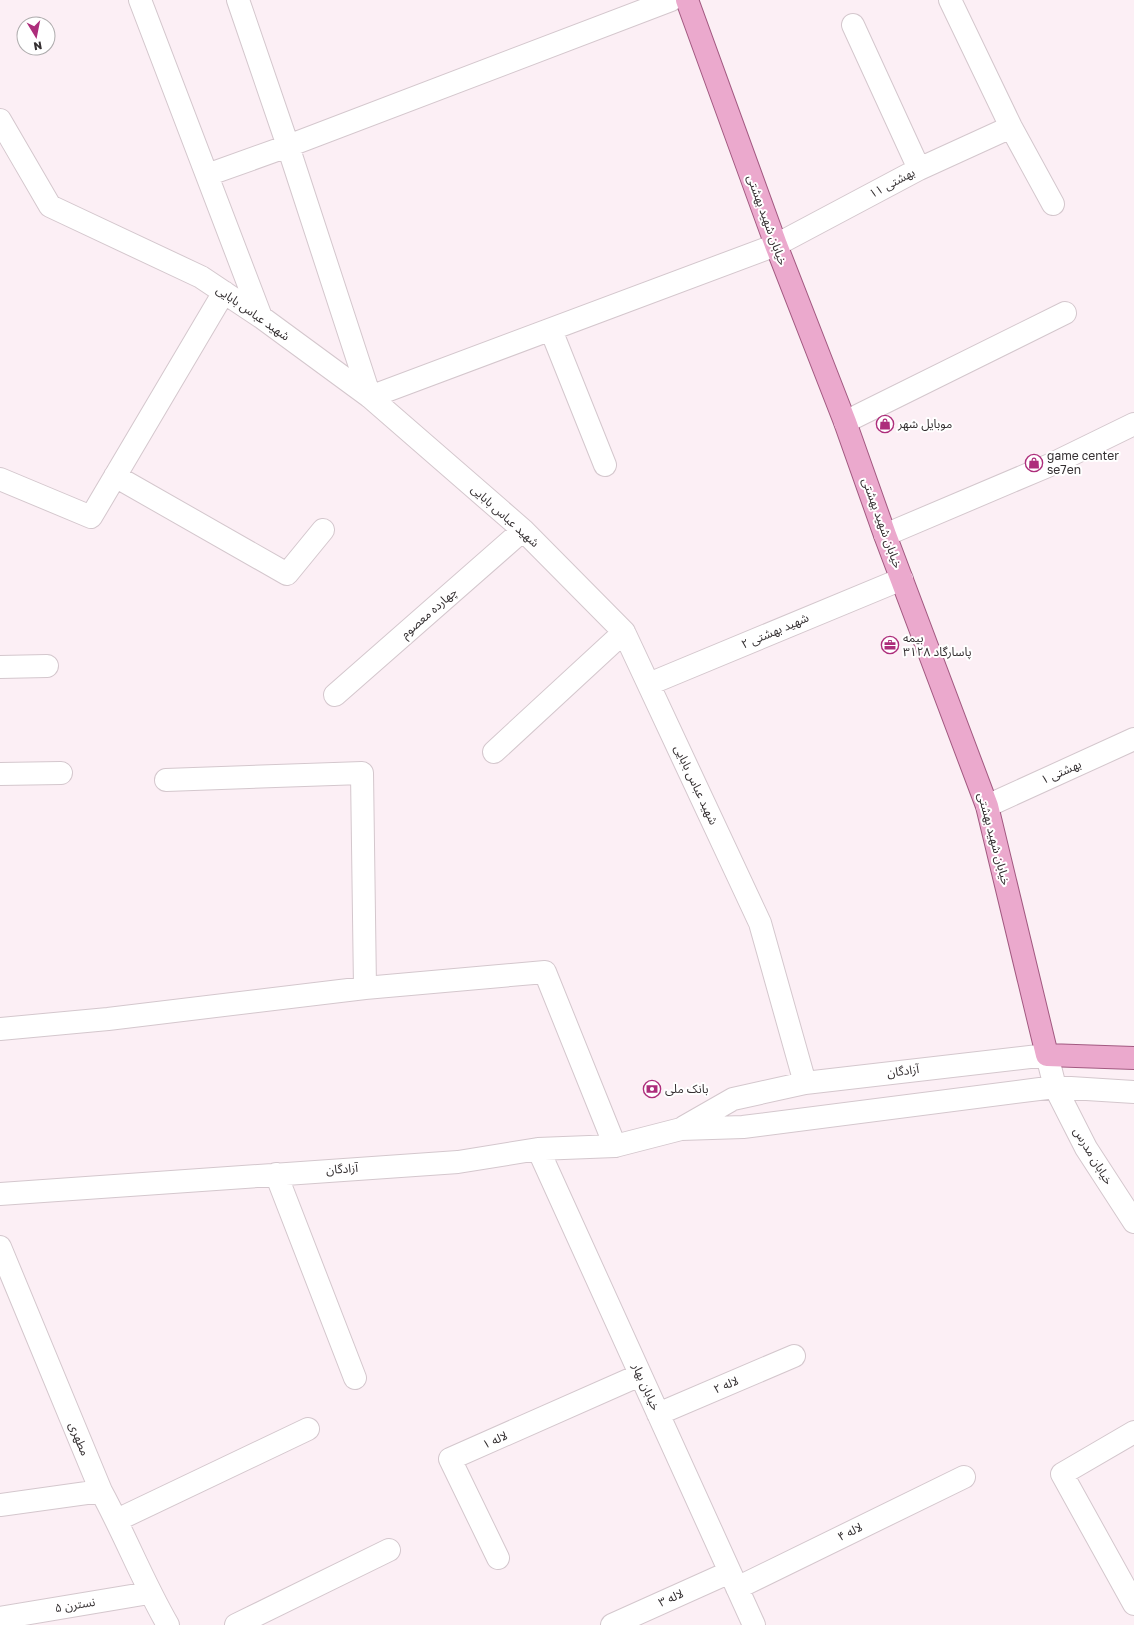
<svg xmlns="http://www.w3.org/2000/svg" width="1134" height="1625" font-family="'Golos Text','Noto Sans Arabic',sans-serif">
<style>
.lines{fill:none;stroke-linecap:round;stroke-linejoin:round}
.minor-casing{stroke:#d4c7cd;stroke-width:24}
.major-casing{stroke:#a25980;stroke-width:24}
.minor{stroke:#fff;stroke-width:22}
.major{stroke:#eba9cd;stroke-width:22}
.labels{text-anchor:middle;stroke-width:4;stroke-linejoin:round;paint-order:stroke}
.street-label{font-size:12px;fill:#342f31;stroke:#fff}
.poi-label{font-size:12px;fill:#342f31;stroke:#fff;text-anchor:start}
</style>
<rect width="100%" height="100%" fill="#fceff5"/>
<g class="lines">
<defs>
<path id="minor" d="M140,0L261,317
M238,0L288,146L370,397L776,245L919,169L1011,127
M950,0L1011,127L1053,204
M853,25L919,169
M0,120L50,206L201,277L261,317L370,397L523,530L624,632L760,923L805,1083
M207,175L288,146L671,0
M551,330L605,465
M845,422L1065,313
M115,476L287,574L323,530
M0,479L91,517L224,292
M885,535L1050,465L1134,424
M0,667L47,666
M649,684L902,579
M335,695L523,530
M494,752L624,632
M0,774L61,773
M166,780L362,773L365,988
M987,806L1134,739
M0,1029L108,1019L365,988L545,972L615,1146
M684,1127L733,1099L805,1083L1047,1055L1055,1087L1086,1148L1134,1222
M538,1149L754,1625
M276,1174L355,1378
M0,1194L458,1162L538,1149L615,1146L681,1129L743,1127L1055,1087L1134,1092
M0,1247L101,1491C125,1535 143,1582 168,1625
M658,1414L794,1356
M1134,1432L1062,1474L1134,1604
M0,1505L101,1491
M117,1520L308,1429
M498,1558L450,1459L640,1375
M737,1588L964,1477
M0,1618L149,1593
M236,1625L389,1550
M612,1625L730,1572"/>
<path id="major" d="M687,0L776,245L845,422L885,535L987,806L1047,1055L1134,1058"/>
</defs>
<!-- minor casing -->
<use href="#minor" class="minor-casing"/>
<!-- major casing -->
<use href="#major" class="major-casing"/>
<!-- minor -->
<use href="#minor" class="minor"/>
<!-- major -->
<use href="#major" class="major"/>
</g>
<!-- icons -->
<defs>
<symbol id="shop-ring" viewBox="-11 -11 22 22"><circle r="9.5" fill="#fff" stroke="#ad2d7b" stroke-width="1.5"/><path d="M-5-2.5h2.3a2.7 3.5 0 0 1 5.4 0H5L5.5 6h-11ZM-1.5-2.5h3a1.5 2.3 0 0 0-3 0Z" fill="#ad2d7b"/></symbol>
<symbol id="office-ring" viewBox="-11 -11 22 22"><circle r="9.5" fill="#fff" stroke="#ad2d7b" stroke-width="1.5"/><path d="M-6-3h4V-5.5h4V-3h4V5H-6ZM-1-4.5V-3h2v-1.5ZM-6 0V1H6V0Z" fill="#ad2d7b"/></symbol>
<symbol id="bank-ring" viewBox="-11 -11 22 22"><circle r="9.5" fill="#fff" stroke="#ad2d7b" stroke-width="1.5"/><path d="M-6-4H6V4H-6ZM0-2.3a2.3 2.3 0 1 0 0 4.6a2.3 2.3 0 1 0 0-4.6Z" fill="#ad2d7b"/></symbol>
</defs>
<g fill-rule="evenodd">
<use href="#shop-ring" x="875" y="414" width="20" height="20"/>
<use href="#shop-ring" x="1024" y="453" width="20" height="20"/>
<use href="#office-ring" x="880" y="635" width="20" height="20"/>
<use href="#bank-ring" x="642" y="1079" width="20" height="20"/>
</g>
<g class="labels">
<!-- street labels -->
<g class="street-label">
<text transform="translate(892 183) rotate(-28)" y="4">بهشتی ۱۱</text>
<text transform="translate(767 220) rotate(70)" y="4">خیابان شهید بهشتی</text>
<text transform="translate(253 313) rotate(35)" y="4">شهید عباس بابایی</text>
<text transform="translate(505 516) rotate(42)" y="4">شهید عباس بابایی</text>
<text transform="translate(882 523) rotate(70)" y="4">خیابان شهید بهشتی</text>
<text transform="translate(429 613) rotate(-41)" y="4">چهارده معصوم</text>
<text transform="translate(775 631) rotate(-23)" y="4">شهید بهشتی ۲</text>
<text transform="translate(1061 772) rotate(-24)" y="4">بهشتی ۱</text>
<text transform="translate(696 785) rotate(65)" y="4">شهید عباس بابایی</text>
<text transform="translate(994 839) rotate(75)" y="4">خیابان شهید بهشتی</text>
<text transform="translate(903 1071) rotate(-7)" y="4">آزادگان</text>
<text transform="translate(1093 1156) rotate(59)" y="4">خیابان مدرس</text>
<text transform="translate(342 1169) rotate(-4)" y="4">آزادگان</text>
<text transform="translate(726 1385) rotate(-23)" y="4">لاله ۲</text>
<text transform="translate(646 1387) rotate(66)" y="4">خیابان بهار</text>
<text transform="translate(79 1439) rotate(68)" y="4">مطهری</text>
<text transform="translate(495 1440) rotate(-24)" y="4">لاله ۱</text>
<text transform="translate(850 1532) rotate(-26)" y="4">لاله ۴</text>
<text transform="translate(671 1598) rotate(-24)" y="4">لاله ۳</text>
<text transform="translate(75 1605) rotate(-9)" y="4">نسترن ۵</text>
</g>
<!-- poi labels -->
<g class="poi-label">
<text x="898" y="428">موبایل شهر</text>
<text x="1047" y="460">game center<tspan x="1047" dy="14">se7en</tspan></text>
<text x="903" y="642">بیمه<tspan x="903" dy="14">پاسارگاد ۳۱۲۸</tspan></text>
<text x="665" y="1093">بانک ملی</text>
</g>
</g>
<!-- north arrow -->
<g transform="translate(36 36) rotate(170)"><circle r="19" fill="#ffffff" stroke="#aeacad"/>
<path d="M0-3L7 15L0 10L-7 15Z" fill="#ad2d7b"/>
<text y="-6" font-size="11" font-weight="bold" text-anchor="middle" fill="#342f31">N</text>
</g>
</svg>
